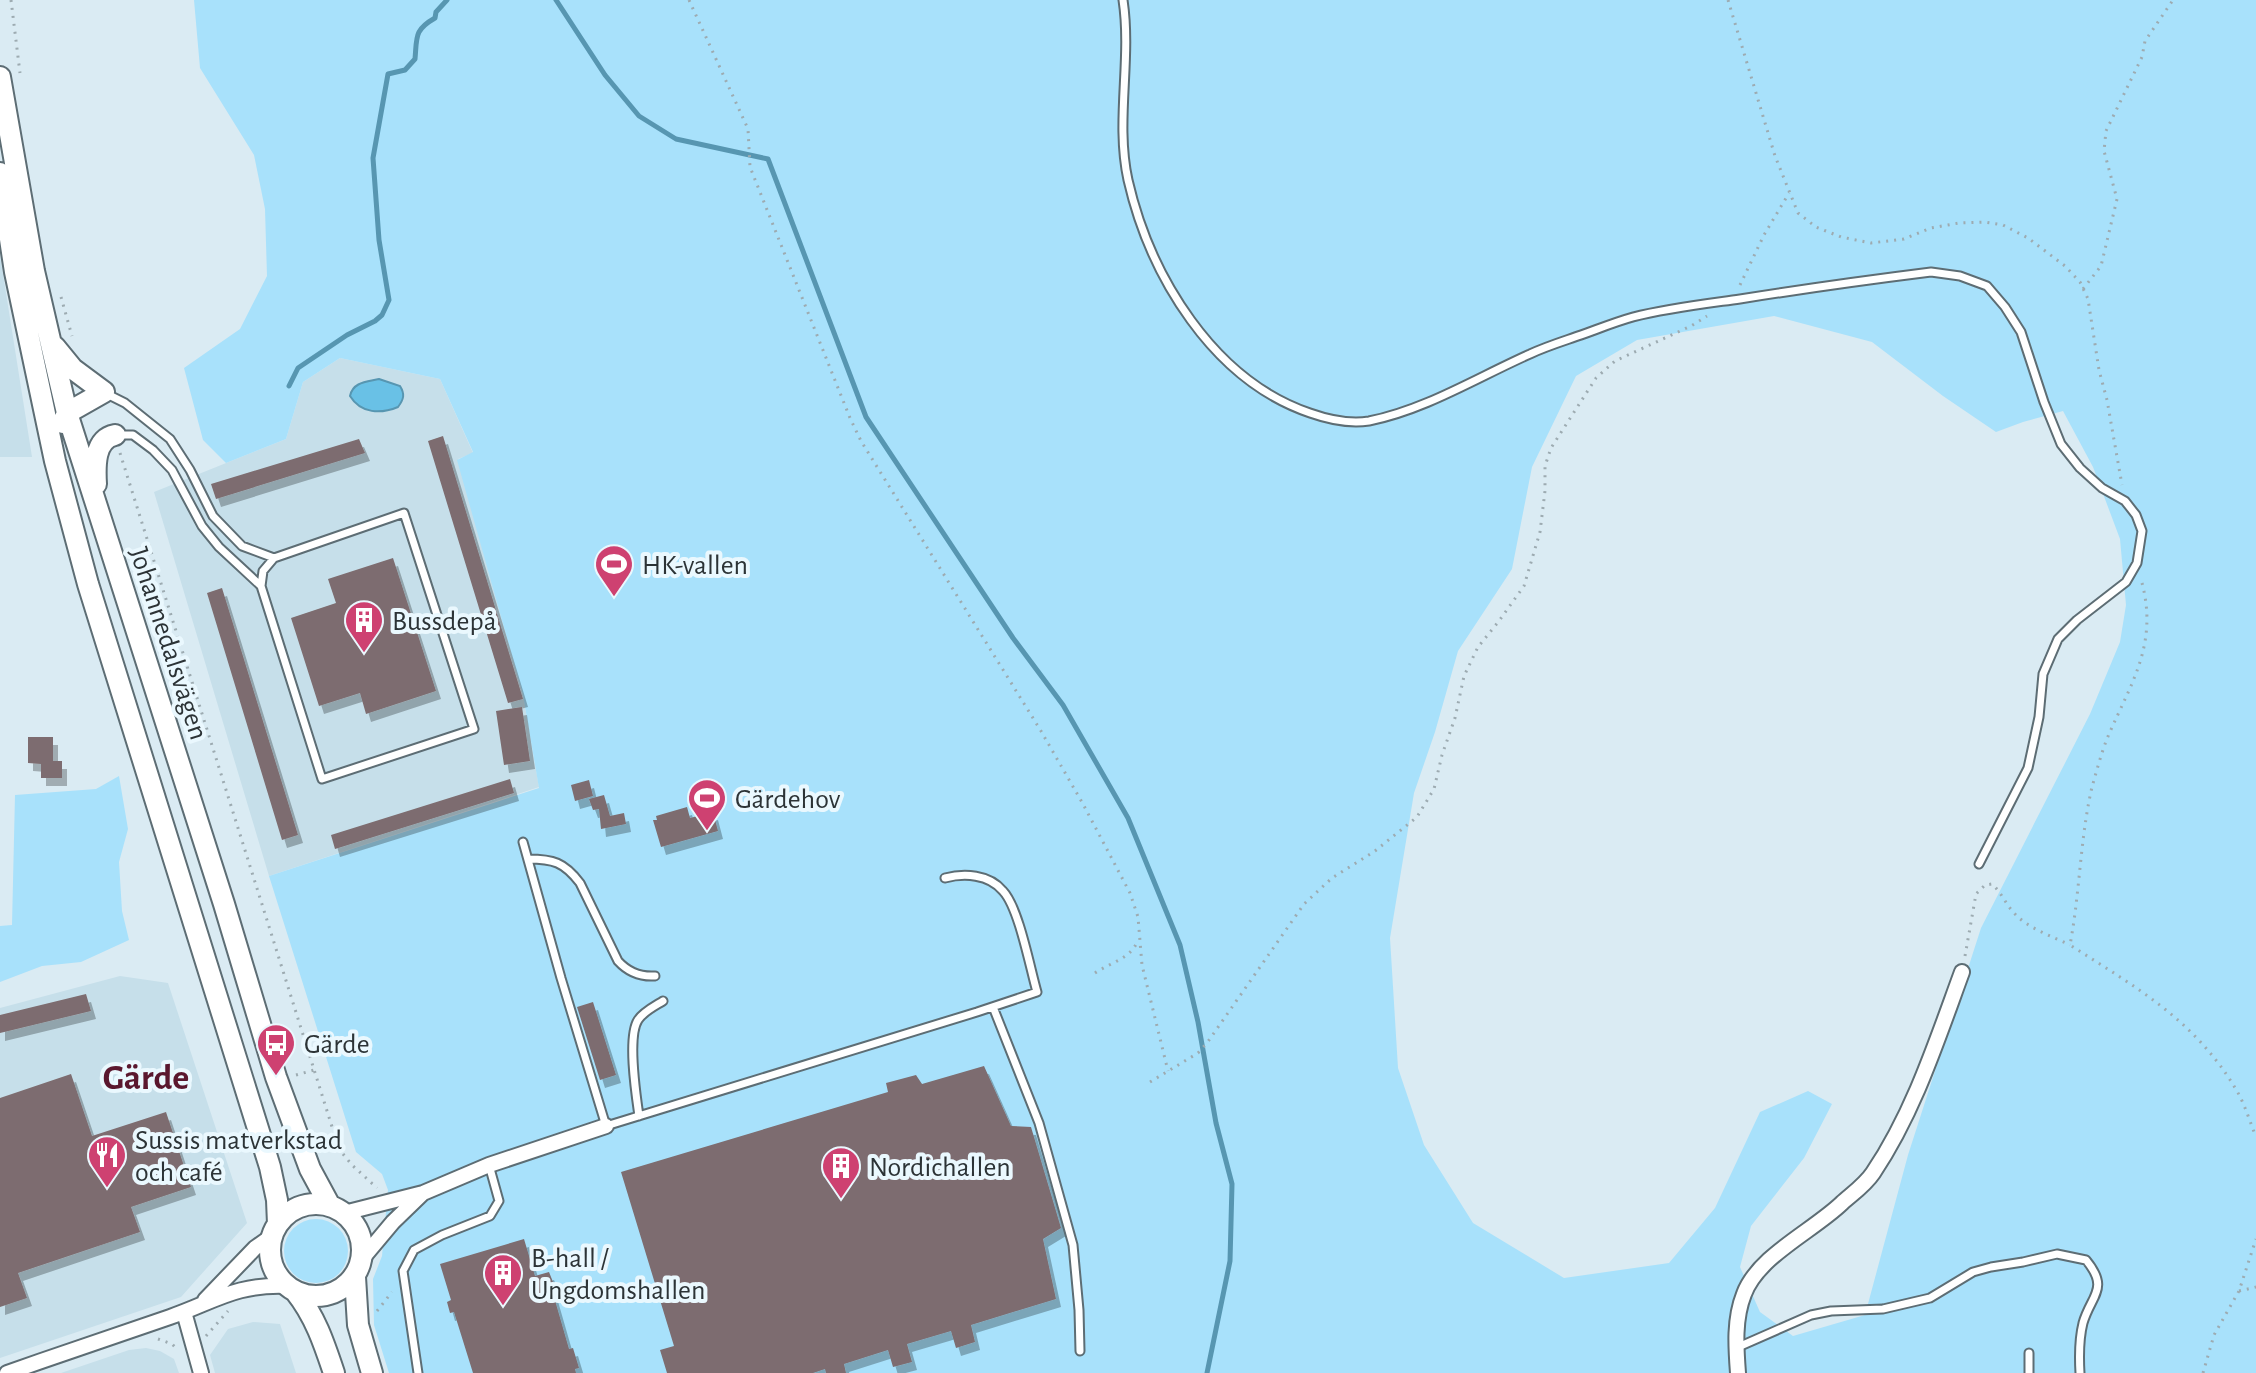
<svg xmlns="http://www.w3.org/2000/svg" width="2256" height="1373" font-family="'Alegreya Sans',sans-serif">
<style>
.built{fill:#c6dfea}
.green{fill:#a8e1fb;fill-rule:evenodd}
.water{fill:#69c1e6;stroke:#5796b1;stroke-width:2}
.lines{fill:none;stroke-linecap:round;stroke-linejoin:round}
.stream{stroke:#5796b1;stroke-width:5}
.building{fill:#7d6c6f;filter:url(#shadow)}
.lane-casing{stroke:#5d6d74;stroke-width:11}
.street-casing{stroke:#5d6d74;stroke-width:18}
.secondary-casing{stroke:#5d6d74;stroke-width:24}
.path{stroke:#9dabb1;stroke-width:3;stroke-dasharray:2 6;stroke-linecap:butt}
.lane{stroke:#fff;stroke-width:7}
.street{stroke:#fff;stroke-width:14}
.secondary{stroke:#fff;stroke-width:20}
.labels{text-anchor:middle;stroke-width:8;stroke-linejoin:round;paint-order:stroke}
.poi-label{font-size:28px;fill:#2c3336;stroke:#eaf8fe;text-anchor:start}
.street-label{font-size:28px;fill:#2c3336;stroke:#eaf8fe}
.district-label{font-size:36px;font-weight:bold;fill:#5a172e;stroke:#eaf8fe}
</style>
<defs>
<filter id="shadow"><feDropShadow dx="5" dy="8" stdDeviation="0" flood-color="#0004"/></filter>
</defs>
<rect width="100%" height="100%" fill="#daebf3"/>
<!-- built -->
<path class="built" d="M0,255L32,457H0Z
M340,358L440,379L473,453L458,459L523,695L539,787L269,876L154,492L286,439L303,382Z
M120,976L168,983L247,1223L181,1297L0,1358V1008Z
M253,1322L280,1324L296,1373H215L210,1355L228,1329Z
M146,1348L160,1351L174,1359L179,1373H61L129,1350Z"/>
<!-- green -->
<path class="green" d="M194,0H2256V1373H389L374,1325L373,1279L382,1256L388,1190L382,1174L356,1152L269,876L539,788L523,695L457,460L473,452L440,379L340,358L303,382L286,439L226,463L203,440L184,368L240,329L267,276L265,209L254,155L200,68ZM1774,316L1872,342L1943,396L1996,432L2023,422L2063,411L2093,467L2120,539L2126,605L2120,642L2090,714L1981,928L1908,1155L1865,1315L1793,1336L1760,1312L1740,1267L1751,1226L1804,1158L1832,1104L1808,1091L1760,1112L1715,1208L1669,1263L1564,1278L1473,1223L1424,1145L1398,1068L1390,938L1414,793L1435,732L1458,651L1512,569L1532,467L1576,376L1637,340Z
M119,776L128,829L119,862L122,911L129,940L81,962L42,966L0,982V926L12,925L15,795L96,789Z
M284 1251a32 32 0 1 1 64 0a32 32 0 1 1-64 0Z"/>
<!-- water -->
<path class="water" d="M379,379L400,386C405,394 404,399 398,407C381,414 361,414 350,396C353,382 366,382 379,379Z"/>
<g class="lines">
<!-- stream -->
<path class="stream" d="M556,0L605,75L639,116L676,139L768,159L866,417L1013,638L1063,705L1128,818L1180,945L1198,1022L1216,1123L1232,1184L1230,1261L1207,1373
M289,386L298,368L347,335L375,321L382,315L389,300L379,240L373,158L388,74L405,70L415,59C417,37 414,30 435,18L436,12L447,0"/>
</g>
<!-- building -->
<path class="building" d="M443,436L523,699L508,703L428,441Z
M359,439L365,453L216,499L211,484Z
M393,558L436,691L366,714L360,693L319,706L291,618L336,603L328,579Z
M222,588L298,835L282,840L207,593Z
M522,707L530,761L504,765L496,711Z
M28,737H53V761H62V778H41V764L28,763Z
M510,779L514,793L335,849L331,835Z
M589,780L593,796L575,801L571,785Z
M604,795L610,816L624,813L626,824L601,829L599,809L593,810L589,799Z
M687,807L690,818L713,812L718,831L661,847L653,820H657L656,816Z
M86,994L91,1011L0,1033V1015Z
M593,1002L616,1075L600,1080L577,1007Z
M984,1066L1011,1126L1031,1127L1061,1228L1043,1239L1056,1299L971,1325L975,1342L956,1348L951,1331L907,1344L912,1362L893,1367L888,1350L844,1364L846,1373H826L825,1369L813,1373H667L660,1350L674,1346L621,1172L888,1092L886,1083L916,1075L922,1084Z
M71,1074L92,1136L166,1112L191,1187L131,1207L140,1232L18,1273L27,1298L0,1307V1098Z
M524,1239L535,1276L549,1272L553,1282L550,1283L569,1349L573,1348L579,1368L575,1369L576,1373H473L454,1312L450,1313L447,1302L451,1300L440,1264Z"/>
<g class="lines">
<defs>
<path id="lane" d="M1123,0C1132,60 1115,121 1128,180C1150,276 1213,380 1310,413C1327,419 1350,424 1369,421C1425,410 1478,377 1530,354C1547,346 1564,341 1581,335C1598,329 1615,322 1633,317C1668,308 1704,304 1740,299C1803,289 1867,280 1931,272L1960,276L1987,286L2005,307L2021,332L2044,402L2061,444L2080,468L2102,488L2125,501L2136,515L2142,531L2137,563L2126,582L2077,620L2058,639L2043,674L2039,717L2028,768L1979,864
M107,394L125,403L170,439L190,470L213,516L242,546L274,558
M117,435H133L153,450L172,470L202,526L219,547L261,586L322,779L474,729L404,513L274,558L263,571L261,586
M523,842L561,978L606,1126L977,1012L1037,992C1030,968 1019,908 1003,891C989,874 964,873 945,878
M528,859C553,859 564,862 580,883L618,961C628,972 640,977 655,976
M993,1007L1039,1123L1073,1245L1079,1310L1080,1351
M639,1116C636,1095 627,1037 638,1020C643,1012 655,1006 663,1001
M1736,1348L1811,1315L1831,1311L1883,1309L1930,1298L1973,1272L1991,1267L2023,1262L2057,1254L2086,1260C2110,1289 2091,1295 2083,1323C2079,1339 2079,1356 2080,1373
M2029,1353V1373
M418,1373L403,1271L414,1250L442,1235L490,1216L499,1201L489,1165"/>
<path id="street" d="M344,1213L423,1193L489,1165L606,1126
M362,1259L393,1222L423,1193
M205,1300L255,1248L272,1236
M184,1312L201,1373
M7,1373C61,1354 115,1336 170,1317C216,1301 235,1284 287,1286
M1738,1373C1736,1347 1734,1319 1744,1294C1758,1256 1813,1231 1842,1203C1852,1194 1865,1185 1873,1173C1914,1112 1937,1040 1962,972"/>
<path id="secondary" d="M0,77L34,271L67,413L224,904L276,1077L310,1169L330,1206
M0,173L15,272L55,461L88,584L270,1167L277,1200L278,1224
M55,347L73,369L104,392L67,413L63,423
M96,484C95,467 94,439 115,435
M270 1250a46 46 0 1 1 92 0a46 46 0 1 1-92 0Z
M355,1277L358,1325L372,1373
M295,1291C315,1316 324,1343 334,1373"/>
</defs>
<!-- lane casing -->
<use href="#lane" class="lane-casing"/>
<!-- street casing -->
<use href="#street" class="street-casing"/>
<!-- secondary casing -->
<use href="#secondary" class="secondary-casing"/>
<!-- path -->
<path class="path" d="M11,0L20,73
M689,0L748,129L750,167L850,418L861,441L1041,731L1083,804L1130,893L1138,917L1142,965L1168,1071
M1728,0L1775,156L1798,213L1816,227L1841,237L1871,243L1904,239L1931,228L1959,223L1985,222L2003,225L2028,238L2065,266L2080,282L2088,299L2099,370L2107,400L2122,485
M1740,285L1764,235L1789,193
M2083,289L2101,266L2117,199L2104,151L2106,131L2142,57L2145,41L2173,0
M61,297L72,336
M120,453L339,1149L352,1165L377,1188
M2142,583C2158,643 2132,682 2109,734C2102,750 2097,770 2092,787C2080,839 2080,892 2070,945C2137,988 2195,1020 2237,1091C2245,1105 2250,1122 2256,1137
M1965,956L1976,894L1985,885L1992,884C2002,893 2006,905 2015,914C2029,929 2052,936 2070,945
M1095,973C1111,962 1131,959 1138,940
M296,1075L314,1070
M1150,1082L1198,1053L1207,1043L1304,904L1332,878L1375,851L1417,817L1434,789L1442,755L1455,718L1464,676L1478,647L1499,621L1524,586L1540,532L1545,491V466L1551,448L1596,378L1615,361L1691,326L1707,316
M2239,1291L2256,1287
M377,1311L392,1292
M206,1336L228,1311
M158,1339L172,1344L176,1348
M2203,1373L2214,1335L2239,1291L2256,1239"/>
<!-- lane -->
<use href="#lane" class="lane"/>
<!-- street -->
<use href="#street" class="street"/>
<!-- secondary -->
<use href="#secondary" class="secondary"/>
</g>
<!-- icons -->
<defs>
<symbol id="stadium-pin" viewBox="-11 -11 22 30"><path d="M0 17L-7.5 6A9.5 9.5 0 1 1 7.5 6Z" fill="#ce4171" stroke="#eaf8fe"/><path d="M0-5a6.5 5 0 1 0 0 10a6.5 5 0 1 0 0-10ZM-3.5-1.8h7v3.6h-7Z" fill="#fff"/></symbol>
<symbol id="building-pin" viewBox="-11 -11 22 30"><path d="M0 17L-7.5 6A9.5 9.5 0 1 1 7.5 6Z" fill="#ce4171" stroke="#eaf8fe"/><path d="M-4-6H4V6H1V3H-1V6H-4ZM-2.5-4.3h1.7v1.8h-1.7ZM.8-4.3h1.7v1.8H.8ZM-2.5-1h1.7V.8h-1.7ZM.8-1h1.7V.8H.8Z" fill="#fff"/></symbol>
<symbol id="bus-pin" viewBox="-11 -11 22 30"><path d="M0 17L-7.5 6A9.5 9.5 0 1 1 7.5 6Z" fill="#ce4171" stroke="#eaf8fe"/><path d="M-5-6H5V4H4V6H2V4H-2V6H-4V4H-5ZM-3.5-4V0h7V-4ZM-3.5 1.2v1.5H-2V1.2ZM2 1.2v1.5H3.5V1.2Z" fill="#fff"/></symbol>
<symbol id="restaurant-pin" viewBox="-11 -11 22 30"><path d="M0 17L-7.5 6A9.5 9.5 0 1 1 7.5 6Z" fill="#ce4171" stroke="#eaf8fe"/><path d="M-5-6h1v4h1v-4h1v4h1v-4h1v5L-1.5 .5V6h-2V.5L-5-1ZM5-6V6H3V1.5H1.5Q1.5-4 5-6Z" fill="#fff"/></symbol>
</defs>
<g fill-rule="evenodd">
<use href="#stadium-pin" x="592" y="542" width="44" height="60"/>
<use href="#building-pin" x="342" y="598" width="44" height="60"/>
<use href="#stadium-pin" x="685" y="776" width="44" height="60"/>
<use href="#bus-pin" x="254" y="1021" width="44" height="60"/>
<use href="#restaurant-pin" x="85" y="1133" width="44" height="60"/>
<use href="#building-pin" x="819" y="1144" width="44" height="60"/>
<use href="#building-pin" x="481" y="1251" width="44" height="60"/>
</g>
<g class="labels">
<!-- poi labels -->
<g class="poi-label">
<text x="642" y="574">HK-vallen</text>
<text x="392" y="630">Bussdepå</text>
<text x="735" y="808">Gärdehov</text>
<text x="304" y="1053">Gärde</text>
<text x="135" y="1149">Sussis matverkstad<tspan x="135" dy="32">och café</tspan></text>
<text x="869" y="1176">Nordichallen</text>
<text x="531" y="1267">B-hall /<tspan x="531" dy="32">Ungdomshallen</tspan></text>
</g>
<!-- street labels -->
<g class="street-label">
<text transform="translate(170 643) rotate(72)" y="10">Johannedalsvägen</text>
</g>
<!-- district labels -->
<g class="district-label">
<text x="146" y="1089">Gärde</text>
</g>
</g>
</svg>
